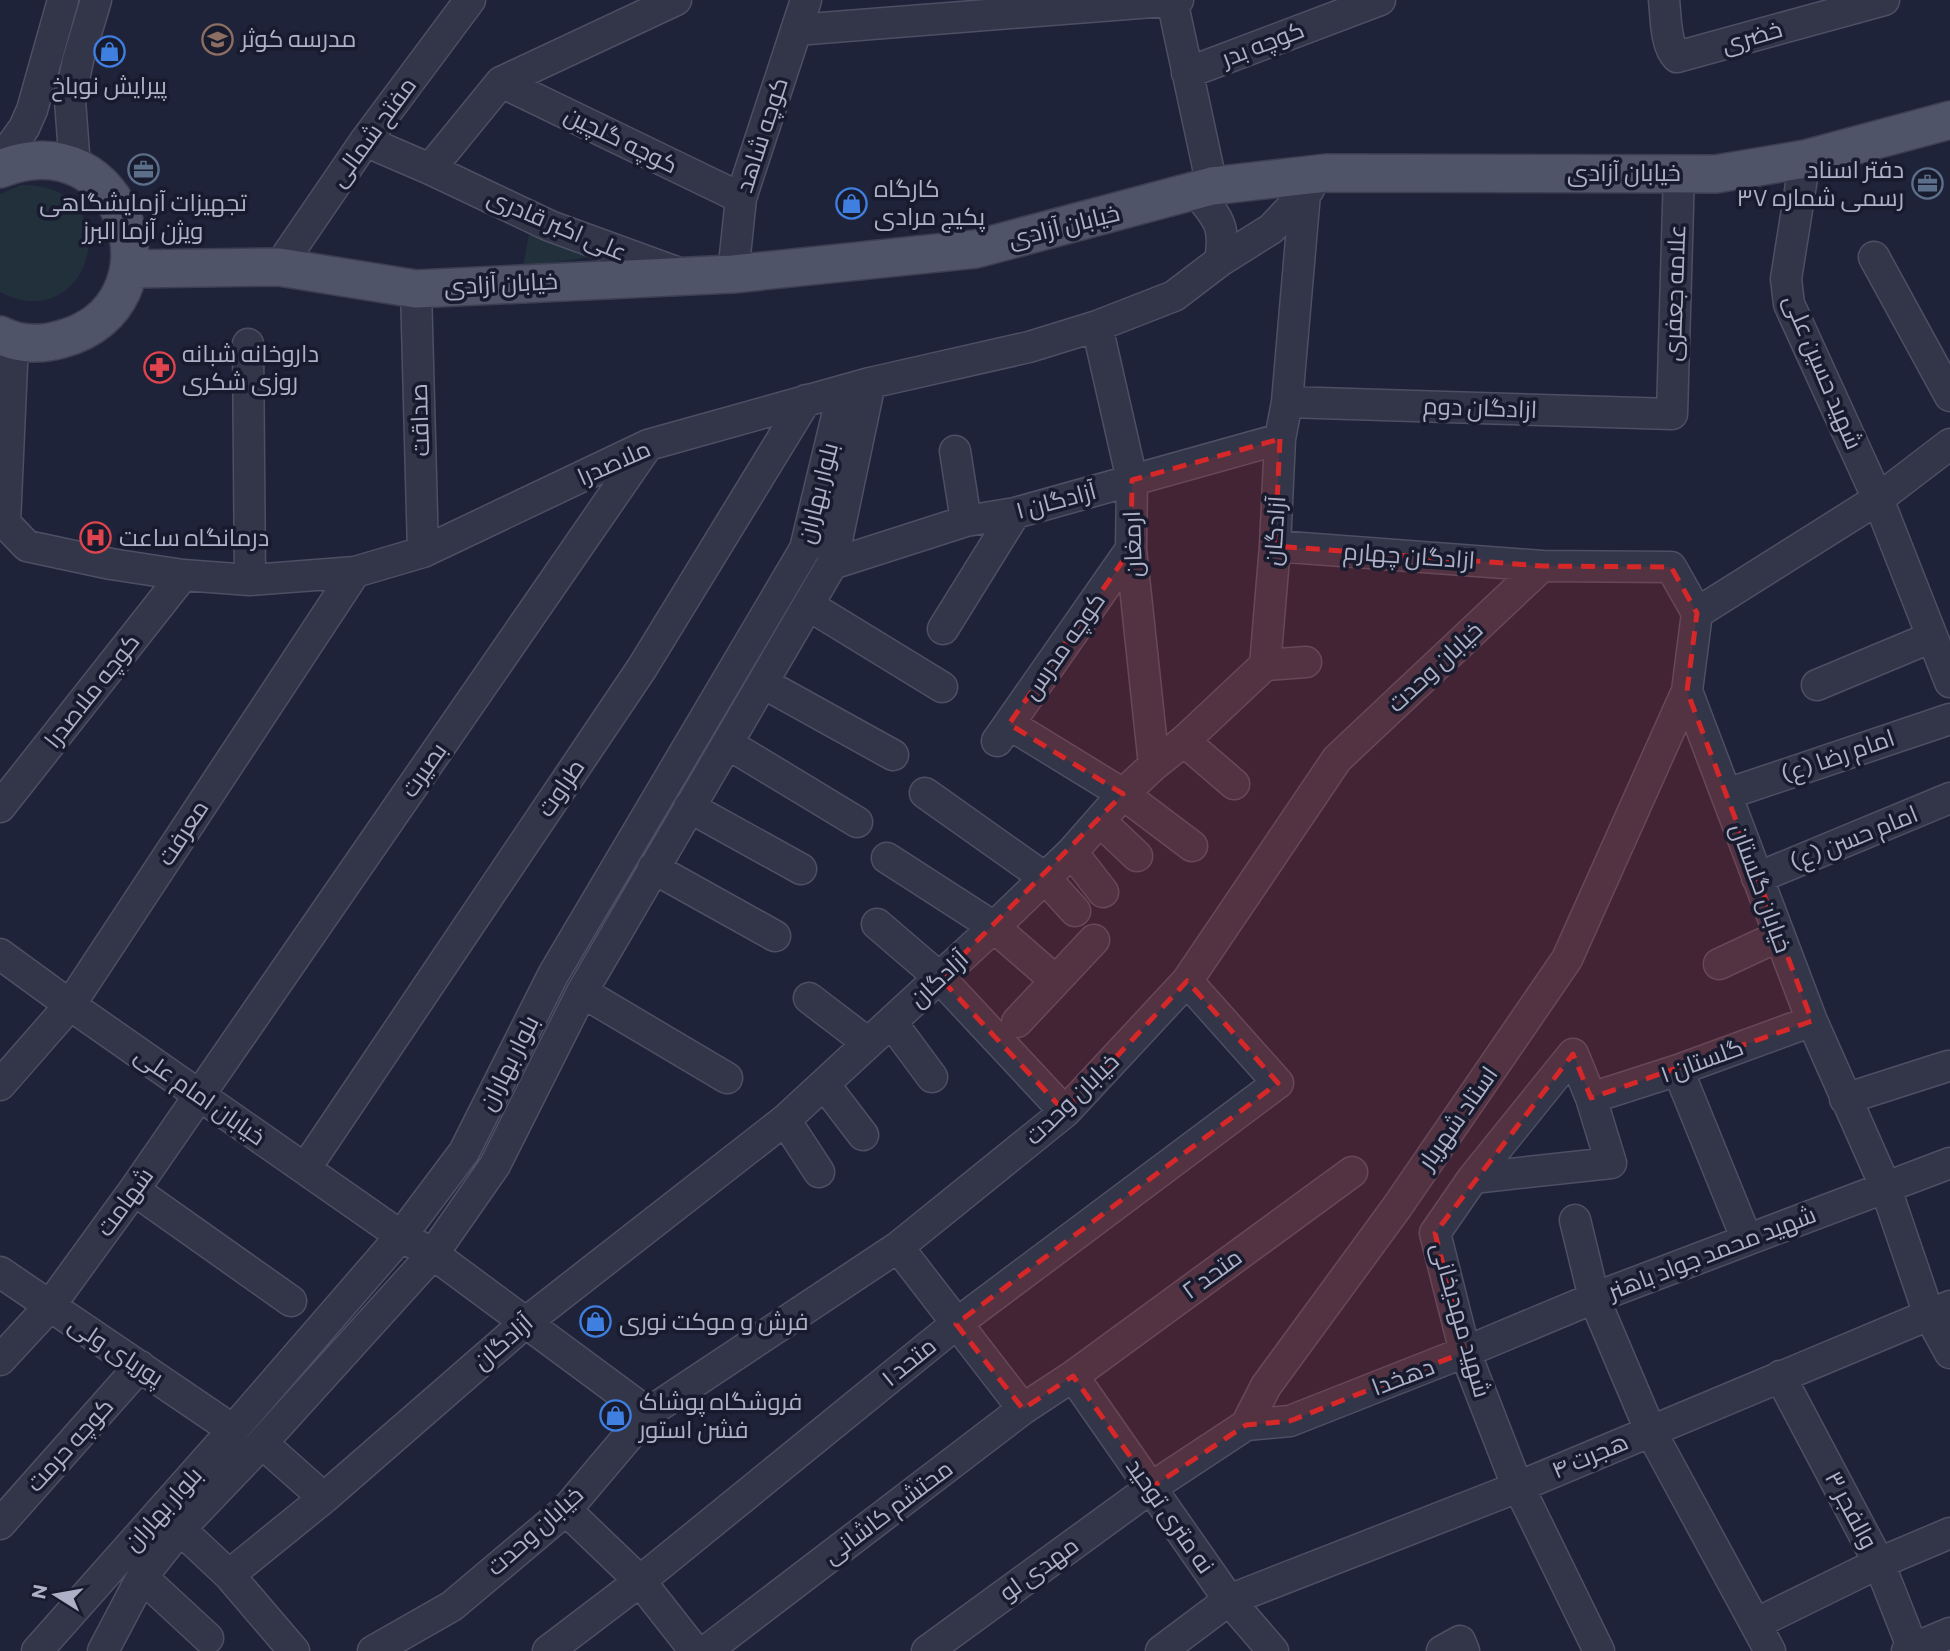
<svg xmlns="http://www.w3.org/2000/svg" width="1950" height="1651" font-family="Commissioner,Cairo,sans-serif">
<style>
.green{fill:#21303a}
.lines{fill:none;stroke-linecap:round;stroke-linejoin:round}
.minor-casing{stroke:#4d5064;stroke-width:33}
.major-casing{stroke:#3c3f52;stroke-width:40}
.minor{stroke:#333649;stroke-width:30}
.major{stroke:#505469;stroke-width:37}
.marked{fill:#d62828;fill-opacity:0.2;stroke:#d62828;stroke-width:5;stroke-dasharray:14 9;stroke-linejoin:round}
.labels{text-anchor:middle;stroke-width:7;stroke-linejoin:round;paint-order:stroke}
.street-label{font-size:24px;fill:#adb0c6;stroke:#181b2d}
.poi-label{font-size:24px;fill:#adb0c6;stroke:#181b2d;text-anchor:start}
</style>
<rect width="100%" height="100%" fill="#1f2339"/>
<!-- green -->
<path class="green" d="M21,185C133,184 92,340 0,292V194Z
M529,233L590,257L523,267Z"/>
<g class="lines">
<defs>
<path id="minor" d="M1172,0L1212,186
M1664,0C1666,16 1665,45 1677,57L1884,0
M796,30L1178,0
M1187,73L1380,0
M501,82L741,198
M365,141L430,169L501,82L676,0
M1805,159L1786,279L1789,304L1878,499L1950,682
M0,161L24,128L32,110L63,0
M75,167L70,100L78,60L96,0
M430,169L550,226L679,273
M1196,191C1218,219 1226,224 1220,261
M1874,257L1950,396
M279,267L365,141L470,0
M733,274L741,198L806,0
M416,289L423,552
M1097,326L1132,480L1131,549L1154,765
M248,344L250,580
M1287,402L1672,414L1679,172
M1950,444L1878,499L1697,613L1687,691L1812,1021L1885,1186L1929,1315L1950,1353
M955,451L966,521
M5,523L27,546L111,564L183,575L250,580L355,572L423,552L648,445L870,383L1029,347L1097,326L1174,296L1220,261L1271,229L1309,189
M5,523L13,342
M1275,546L1542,566
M832,564L966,521L1015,513L1280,439
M808,605L942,687
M943,629L1015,513
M1265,665L1306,662
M763,683L893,755
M1817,685L1932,637
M1009,724L1123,794L1192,846
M997,741L1131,549
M1184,741L1234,784
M728,744L857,822
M925,793L1045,878L1075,911
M1727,794L1950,719
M0,807L183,575
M689,807L801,869
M1100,821L1137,856
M1072,852L1103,892
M887,858L994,927L1055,980
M653,868L775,936
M1757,878L1950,798
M877,924L940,978L1065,1112
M0,954L70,1005L401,1236L433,1254L648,1413
M1719,964L1779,936
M582,992L727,1078
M809,998L868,1043
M1017,1022L1094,940
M892,1023L932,1077
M1678,1070L1747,1240
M824,1084L863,1135
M0,1085L70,1005L355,572
M1591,1098L1678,1070L1812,1021
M1845,1099L1948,1066
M785,1120L819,1172
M305,1169L642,668L806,400
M1473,1178L1611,1163L1591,1098L1573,1054L1473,1178L1435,1233L1465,1352L1512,1473L1599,1651
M134,1190L291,1301
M1575,1220L1594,1298L1650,1430L1770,1651
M898,1247L1023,1409
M0,1272L233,1430
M0,1360L49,1307L134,1190L648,445
M1073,1376L1229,1600L1273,1651
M1780,1376L1879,1563L1913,1649
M1246,1425L1290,1421L1465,1352L1594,1298L1950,1163
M262,1443L324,1498
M566,1510L640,1581L695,1651
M0,1524L140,1366
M180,1529L229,1575L294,1651
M229,1575L324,1498L525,1323L785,1120L994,927L1072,852L1123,794L1154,765L1184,741L1265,665L1275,546L1280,439L1287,402L1305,193
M142,1577L208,1638
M1757,1623L1879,1563L1950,1533
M37,1651L233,1430L401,1236L464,1152L553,975L805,549L843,391
M103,1651L142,1577L180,1529L262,1443L433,1254L495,1165L582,992L832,564L870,383
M373,1651L452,1606L566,1510L648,1413L898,1247L1065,1112L1187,981L1337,759L1542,566L1671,567L1697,613
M548,1651L640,1581L956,1324L1278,1083L1187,981
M706,1651L1023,1409L1073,1376L1352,1172
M927,1651L1152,1487L1246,1425L1266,1386L1397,1207L1567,959L1687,691
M1161,1651L1229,1600L1518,1487L1950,1306
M1442,1651L1460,1641L1464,1651
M1907,1651L1950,1633"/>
<path id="major" d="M0,169C126,118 185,305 62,339C42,345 19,345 0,335
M129,269L279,267L416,289L733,274L976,249L1212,186L1326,173L1716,174L1805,159L1950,120"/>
</defs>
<!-- minor casing -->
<use href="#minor" class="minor-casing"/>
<!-- major casing -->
<use href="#major" class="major-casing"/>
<!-- minor -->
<use href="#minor" class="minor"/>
<!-- major -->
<use href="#major" class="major"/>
</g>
<!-- marked area -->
<path class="marked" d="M1280,439L1275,546L1542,566L1671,567L1697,613L1687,691L1812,1021L1591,1098L1573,1054L1435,1233L1465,1352L1290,1421L1246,1425L1152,1487L1073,1376L1023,1409L956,1324L1278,1083L1187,981L1065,1112L940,978L1123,794L1009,724L1131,549L1132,480Z"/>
<!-- icons -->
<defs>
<symbol id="school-ring" viewBox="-11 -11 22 22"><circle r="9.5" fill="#181b2d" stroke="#8d6e63" stroke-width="1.5"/><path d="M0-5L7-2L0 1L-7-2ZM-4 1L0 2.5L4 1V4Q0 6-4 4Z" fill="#8d6e63"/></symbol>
<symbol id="shop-ring" viewBox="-11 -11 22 22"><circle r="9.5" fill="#181b2d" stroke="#3f7fe0" stroke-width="1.5"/><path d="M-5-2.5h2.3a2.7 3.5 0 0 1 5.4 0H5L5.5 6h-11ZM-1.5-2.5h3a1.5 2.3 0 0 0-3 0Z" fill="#3f7fe0"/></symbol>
<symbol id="office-ring" viewBox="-11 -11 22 22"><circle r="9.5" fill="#181b2d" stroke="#5c6f8a" stroke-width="1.5"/><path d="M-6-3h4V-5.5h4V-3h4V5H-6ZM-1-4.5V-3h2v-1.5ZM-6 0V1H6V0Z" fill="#5c6f8a"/></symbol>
<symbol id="pharmacy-ring" viewBox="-11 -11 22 22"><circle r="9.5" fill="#181b2d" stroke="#e0444e" stroke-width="1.5"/><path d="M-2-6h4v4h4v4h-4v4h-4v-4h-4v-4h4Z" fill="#e0444e"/></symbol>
<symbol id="hospital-ring" viewBox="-11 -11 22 22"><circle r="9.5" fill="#181b2d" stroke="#e0444e" stroke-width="1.5"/><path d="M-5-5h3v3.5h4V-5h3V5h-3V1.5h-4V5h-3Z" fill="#e0444e"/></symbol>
</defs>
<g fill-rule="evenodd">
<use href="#school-ring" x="200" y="22" width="35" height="35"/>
<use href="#shop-ring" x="92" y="34" width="35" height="35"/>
<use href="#office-ring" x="126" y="152" width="35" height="35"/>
<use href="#office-ring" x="1910" y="166" width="35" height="35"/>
<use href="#shop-ring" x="834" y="186" width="35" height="35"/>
<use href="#pharmacy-ring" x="142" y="350" width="35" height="35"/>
<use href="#hospital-ring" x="78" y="520" width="35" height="35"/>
<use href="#shop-ring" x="578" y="1304" width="35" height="35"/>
<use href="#shop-ring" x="598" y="1398" width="35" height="35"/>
</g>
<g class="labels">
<!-- street labels -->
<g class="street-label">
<text transform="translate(1752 37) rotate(-16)" y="8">خضری</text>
<text transform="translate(1263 44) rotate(-21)" y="8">کوچه بدر</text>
<text transform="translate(373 132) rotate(-54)" y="8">مفتح شمالی</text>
<text transform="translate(762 135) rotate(-72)" y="8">کوچه شاهد</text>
<text transform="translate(621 140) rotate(26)" y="8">کوچه گلچین</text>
<text x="1624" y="181">خیابان آزادی</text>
<text transform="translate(557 225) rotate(23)" y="8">علی اکبر قادری</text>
<text transform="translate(1064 226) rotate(-14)" y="8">خیابان آزادی</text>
<text transform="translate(501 284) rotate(-3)" y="8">خیابان آزادی</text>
<text transform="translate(1675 293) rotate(-88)" y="8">علامه جعفری</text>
<text transform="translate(1823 372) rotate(67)" y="8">شهید حسین علی</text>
<text transform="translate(1480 408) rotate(2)" y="8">ازادگان دوم</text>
<text transform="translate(420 420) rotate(-92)" y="8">صداقت</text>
<text transform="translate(614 463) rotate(-24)" y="8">ملاصدرا</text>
<text transform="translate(818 493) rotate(-76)" y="8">بلوار بهاران</text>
<text transform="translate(1056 501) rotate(-15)" y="8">آزادگان ۱</text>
<text transform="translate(1275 531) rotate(-86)" y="8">آزادگان</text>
<text transform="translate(1133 544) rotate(-92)" y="8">ارمغان</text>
<text transform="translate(1409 556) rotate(4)" y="8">ازادگان چهارم</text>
<text transform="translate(1064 646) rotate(-55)" y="8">کوچه مدرس</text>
<text transform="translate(1435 667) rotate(-43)" y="8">خیابان وحدت</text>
<text transform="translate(92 691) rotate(-52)" y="8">کوچه ملاصدرا</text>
<text transform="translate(1838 756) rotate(-19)" y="8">امام رضا (ع)</text>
<text transform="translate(424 770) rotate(-55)" y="8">بصیرت</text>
<text transform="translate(561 788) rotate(-56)" y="8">طراوت</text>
<text transform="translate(183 833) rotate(-57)" y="8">معرفت</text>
<text transform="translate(1854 838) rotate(-22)" y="8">امام حسن (ع)</text>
<text transform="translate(1761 888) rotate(70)" y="8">خیابان گلستان</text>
<text transform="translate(939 979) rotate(-43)" y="8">آزادگان</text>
<text transform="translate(1702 1061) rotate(-20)" y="8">گلستان ۱</text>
<text transform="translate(509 1063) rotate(-63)" y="8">بلوار بهاران</text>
<text transform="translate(200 1096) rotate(35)" y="8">خیابان امام علی</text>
<text transform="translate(1072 1099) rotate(-44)" y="8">خیابان وحدت</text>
<text transform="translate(1458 1118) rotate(-55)" y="8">استاد شهریار</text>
<text transform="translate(125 1202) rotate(-54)" y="8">شهامت</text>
<text transform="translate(1712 1253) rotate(-21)" y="8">شهید محمد جواد باهنر</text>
<text transform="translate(1212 1274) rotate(-36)" y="8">متحد ۲</text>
<text transform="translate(1461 1320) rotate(74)" y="8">شهید مهدیخانی</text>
<text transform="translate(503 1342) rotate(-41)" y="8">آزادگان</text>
<text transform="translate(116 1351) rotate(33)" y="8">پوریای ولی</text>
<text transform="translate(909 1362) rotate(-39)" y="8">متحد ۱</text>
<text transform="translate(1403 1377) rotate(-21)" y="8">دهخدا</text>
<text transform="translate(70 1445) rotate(-48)" y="8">کوچه حرمت</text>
<text transform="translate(1590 1456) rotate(-23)" y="8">هجرت ۴</text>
<text transform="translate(163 1509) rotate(-48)" y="8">بلوار بهاران</text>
<text transform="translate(1851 1510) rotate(62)" y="8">والفجر ۳</text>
<text transform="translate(888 1512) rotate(-37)" y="8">محتشم کاشانی</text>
<text transform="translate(1170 1516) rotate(55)" y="8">نه متری توحید</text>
<text transform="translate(535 1531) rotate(-42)" y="8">خیابان وحدت</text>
<text transform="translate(1039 1569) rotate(-36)" y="8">مهدی لو</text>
</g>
<!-- poi labels -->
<g class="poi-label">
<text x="241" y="47">مدرسه کوثر</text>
<text x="109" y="94" text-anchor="middle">پیرایش نوباخ</text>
<text x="1904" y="178" text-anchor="end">دفتر اسناد<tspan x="1904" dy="28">رسمی شماره ۳۷</tspan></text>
<text x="874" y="197">کارگاه<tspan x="874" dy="28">پکیج مرادی</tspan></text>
<text x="143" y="211" text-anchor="middle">تجهیزات آزمایشگاهی<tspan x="143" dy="28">ویژن آزما البرز</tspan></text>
<text x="182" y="362">داروخانه شبانه<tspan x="182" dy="28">روزی شکری</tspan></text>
<text x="119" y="546">درمانگاه ساعت</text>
<text x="619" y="1330">فرش و موکت نوری</text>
<text x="639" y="1410">فروشگاه پوشاک<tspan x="639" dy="28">فشن استور</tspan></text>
</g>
</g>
<!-- north arrow -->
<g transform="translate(56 1595) rotate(281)" stroke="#181b2d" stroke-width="5" paint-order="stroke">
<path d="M0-5L12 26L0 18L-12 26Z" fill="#adb0c6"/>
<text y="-10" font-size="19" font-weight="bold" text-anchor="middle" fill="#adb0c6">N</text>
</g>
</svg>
